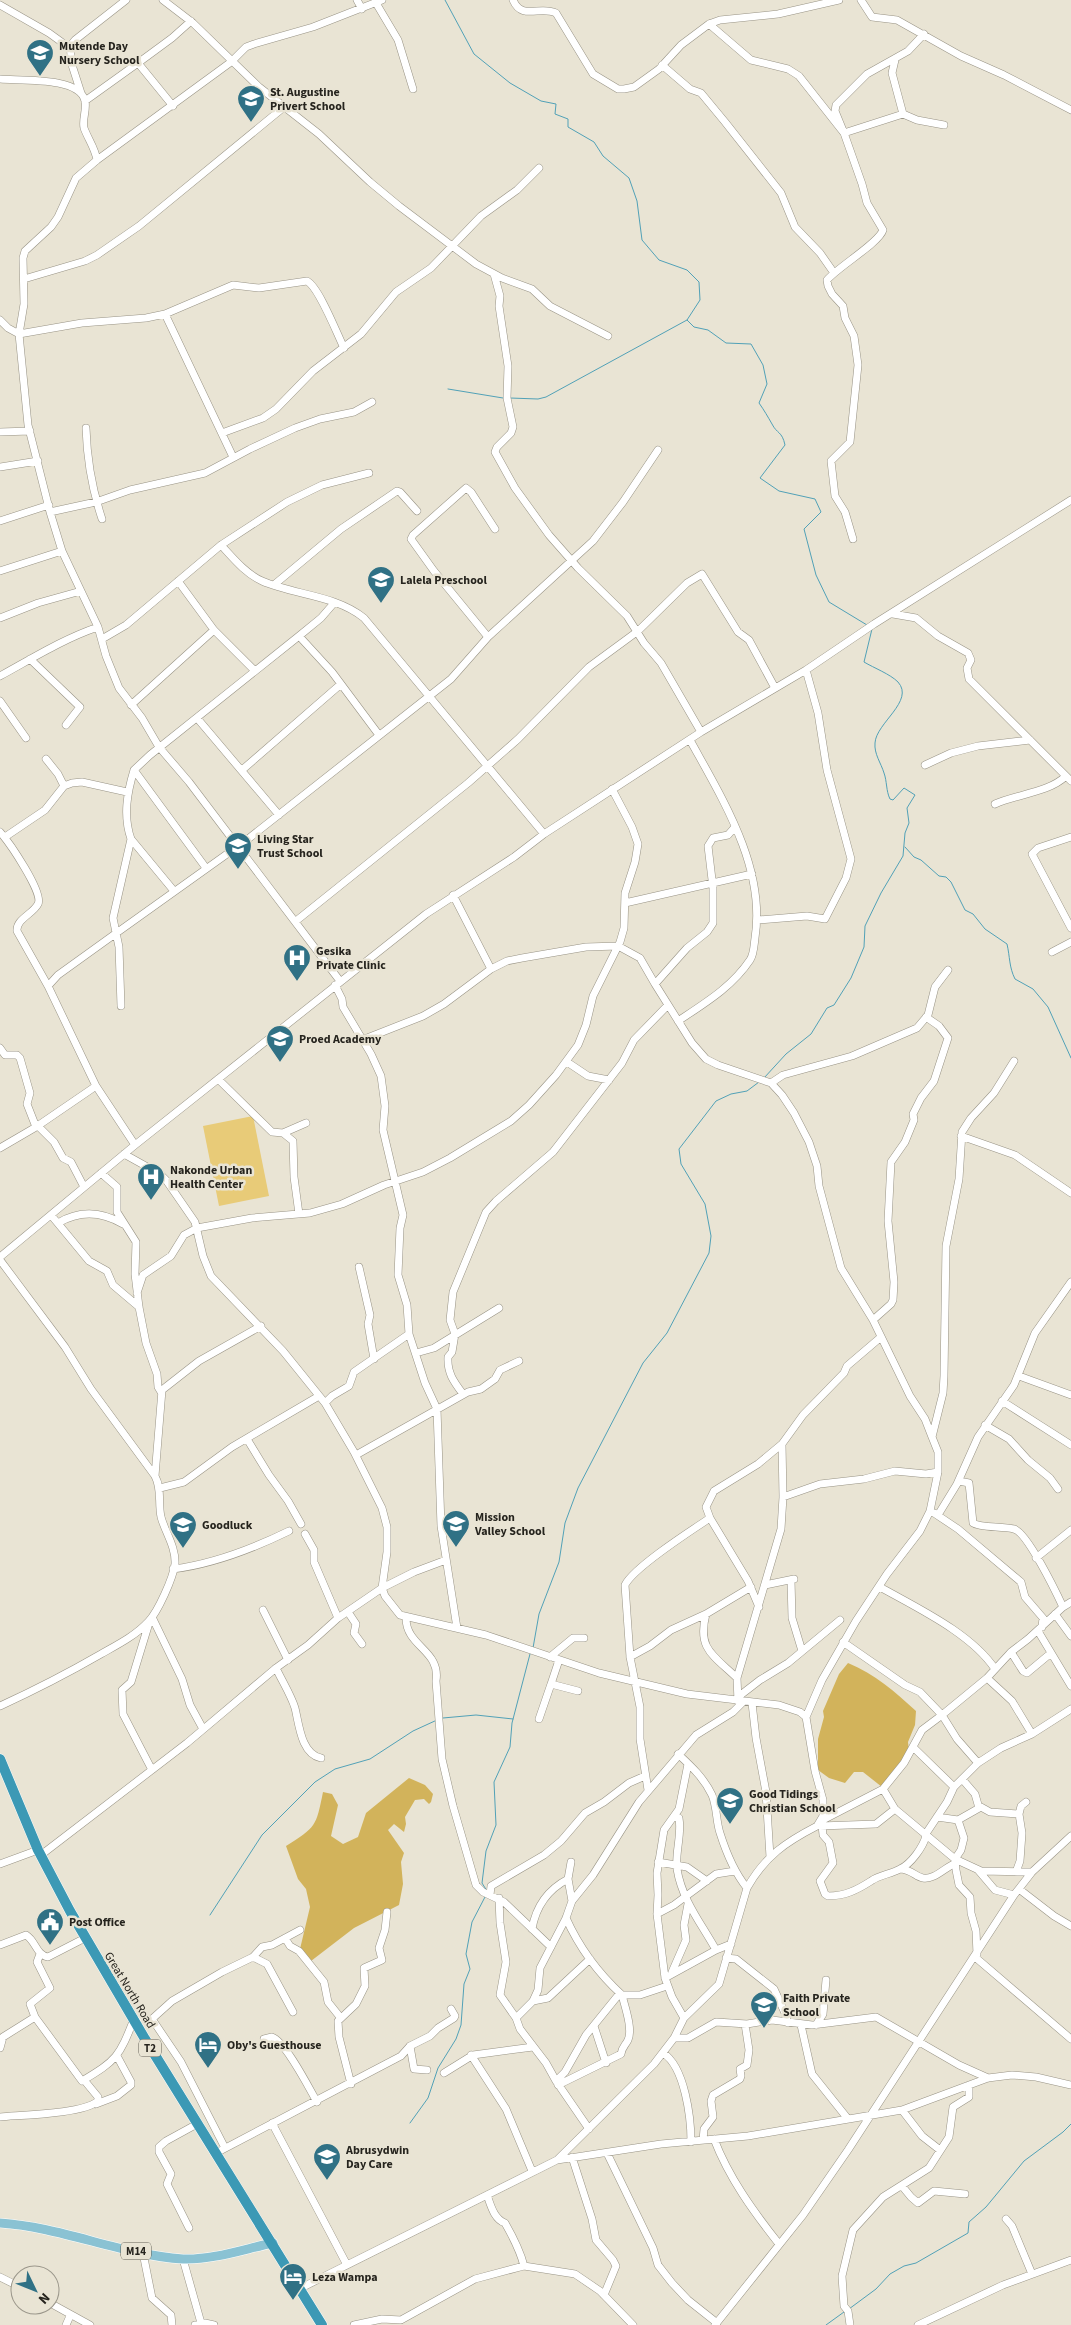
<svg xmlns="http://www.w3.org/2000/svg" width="1071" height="2325" font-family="'Source Sans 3',sans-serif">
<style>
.green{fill:#e8cb78}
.forest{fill:#d2b35b}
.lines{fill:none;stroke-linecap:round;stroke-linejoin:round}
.stream{stroke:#51a1b7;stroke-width:1}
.minor-casing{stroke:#989385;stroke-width:8}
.major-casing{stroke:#fff;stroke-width:10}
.highway-casing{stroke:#fff;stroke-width:11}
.minor{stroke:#fff;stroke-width:7}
.major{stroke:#8ac2d3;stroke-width:9}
.highway{stroke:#3c99b5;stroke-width:10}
.labels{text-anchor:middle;stroke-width:5;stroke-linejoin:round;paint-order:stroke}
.shield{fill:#e9e4d4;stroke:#605e55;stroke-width:1}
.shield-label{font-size:11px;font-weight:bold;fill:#26241e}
.poi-label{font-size:12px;font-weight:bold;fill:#26241e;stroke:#e9e4d4;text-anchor:start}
.street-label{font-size:12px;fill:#26241e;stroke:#e9e4d4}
</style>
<rect width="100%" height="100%" fill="#e9e4d4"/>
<!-- green -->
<path class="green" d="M253,1116L269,1196L219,1206L203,1126Z"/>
<!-- forest -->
<path class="forest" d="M848,1663C875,1674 895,1692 916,1711L915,1725L908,1742L909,1751L882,1787L863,1772H854L845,1783L829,1778L818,1770V1739L824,1717L823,1711L839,1674Z
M409,1778L425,1785L433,1794L431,1802L429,1804L424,1799L415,1800L405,1817L406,1824L404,1832L394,1824L388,1830L404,1853L401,1862L403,1884L399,1905L354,1928L311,1961L300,1949L310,1907L306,1889L298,1879L286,1846C316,1827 316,1827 323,1792L332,1794L338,1805L331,1836L343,1844L358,1837L366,1813Z"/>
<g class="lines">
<!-- stream -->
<path class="stream" d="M445,0L474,54L510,83L541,101L556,104L555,114L568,119V127L594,142L603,156L629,178L637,201L642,240L659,260L687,270L699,282L700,300L687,320L694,327L708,330L726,343L751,344L763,365L767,384L759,403C764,410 768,417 772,424C777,434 782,431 785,445L760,478L779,491L815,499L821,512L804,529L816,575L829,602L867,625
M448,389L503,398
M510,398L538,399L546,397L687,320
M905,847L914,857L921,860L939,876L946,877L951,882L965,910L973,914L985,929L1007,944C1010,957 1009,967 1015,979L1033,989L1048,1007L1071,1058
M764,1078L786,1054L811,1034L827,1008L834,1005L851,978L864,947L865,926L881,893L903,856L905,833L909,823L907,808L915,795L904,788L893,800L890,799C886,791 887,781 884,773C881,763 874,754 875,743C876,723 915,701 898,682C890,674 874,668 864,662L872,629
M533,1648L539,1614L559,1562L565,1523L578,1488L643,1363L667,1333L709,1253L711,1236L705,1204L681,1164L679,1149L716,1101L731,1094L747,1091L759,1082
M443,1718L476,1715L513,1719
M487,1891L482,1883L486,1851L496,1825L494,1782L510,1747L512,1723L530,1654
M210,1915L262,1835L315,1782L335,1769L370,1759L413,1731L437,1720
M410,2123L428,2098L438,2068L456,2039L461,2025L464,1984L470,1969L466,1954L472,1922L485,1897
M849,2309L876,2289L890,2274L904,2266L916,2263L968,2233L969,2222L986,2207L1024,2161L1063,2132L1071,2124
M826,2325L844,2312"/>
<defs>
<path id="minor" d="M163,0L193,23L259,87L319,134L370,182L399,206L476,264L502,278L532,289L550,306L608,336
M357,0L362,9
M513,0C522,21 540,5 556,13L593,74L618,89H624L634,87L659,69L681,45L709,24L720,20L778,14L839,0
M861,0L872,17L897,20L961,56L1004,75L1071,110
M376,3L398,40L413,89
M0,5L49,33L67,46H70
M709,24L751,60L788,69L799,76L844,133L862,184L867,203L883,230C879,243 839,266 827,280L828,286L832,294L843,306L845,318L854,336L858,365L850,442L831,461L835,496L845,512L853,539
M924,34L908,51L867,74L836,105L835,111L844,133L903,114L917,120L944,125
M895,60L892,73L903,114
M138,63L172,38L191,21
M662,65L690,89L701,93L725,122L781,193L795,227L820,253L834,273
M0,79C18,81 80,76 85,101C87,110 82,119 84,128C88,139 95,148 97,160
M81,93L72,65L70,46L75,40L126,0
M85,101L138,63L173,106
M494,274L500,296L499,306L508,366L507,398L513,427L511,433L497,447L495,452L515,488L549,535L578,568L627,616L644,643L661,663L701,732
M24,279L85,261L97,255L139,226L284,107
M165,314L233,457
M0,320L8,328L19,334L28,425L50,512L62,551L98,627L106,656L119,688L142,718L159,747L189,782L340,981
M344,348C337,334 319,287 307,281L259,288L233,285L165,314L146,318L82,323L19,334L24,304L23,258L25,251L51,227L58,217L76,178L97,160L231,62L246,47L254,44L313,27L382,0
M86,428C87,460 92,489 102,519
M0,432L30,431
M222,433L263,418L276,409L313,371L361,334L396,292L431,268L481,216L517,190L539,168
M0,467L38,461
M50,512L96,502L130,490L205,473L250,449L295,428L320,419L354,412L372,402
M0,521L49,505
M221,545C233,558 246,574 262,581C294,595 336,595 364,618L544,834
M0,571L62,551
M178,581L214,630L255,671
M275,584L341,529L397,491L400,492L417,511
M893,614L916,618L938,636L968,653L971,660L967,668L969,679L1071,781
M0,618L38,603L81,591
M299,636L332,672L379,735
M488,637L434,571L411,539L413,535L466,488L471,492L495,529
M102,639L126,625L221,545L287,502L322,485L369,473
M30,659L80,707L66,725
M0,676C33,658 63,639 98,627
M0,701L26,738
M131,705L214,630
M197,718L279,815
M46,759L58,774L64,786
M925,765L951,753L978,746L1030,740
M134,770C127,793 123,816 131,839L174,891
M242,770L341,684
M995,804C1017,794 1048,793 1066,776
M0,832C9,842 44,893 38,904C33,914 16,919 17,931L48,986L96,1086L135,1145
M5,837L45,810L64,786L72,783L82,782L127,792
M1071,837L1038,848L1032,854L1071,928
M206,868L134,770L150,755L299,636L321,618L334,603
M453,895L491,969
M625,903L752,874
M758,920L807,916L825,919L846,878L851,859L827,770L818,713L806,670
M296,921L468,783L518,739L589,667L638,631L687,583L702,574L738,632L749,640L775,688
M1052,952L1071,942
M655,984L687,948L707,932L713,923V888L708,846L713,838L728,835L734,828
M335,985L342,999L343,1007L371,1054L381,1076L385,1106L383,1130L403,1215L400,1228L398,1275L407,1305L409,1334L425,1383L437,1409L441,1526L457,1628
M48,986L58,975L115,934L248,839L451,679L488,637L593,541L623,502L658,450
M121,1006L119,947L113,918L131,839
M678,1021C705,1003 732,987 750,960C754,954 754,945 755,938C766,868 723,800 690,740
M362,1040L423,1016L444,1004L491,969L507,961L522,958L586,947L618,946L640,958L655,984L692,1043L706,1059L718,1065L771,1083L782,1095L794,1113L809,1142L817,1166L819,1186L841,1268L873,1320L910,1396L925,1419L932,1437
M0,1048L5,1055H17L20,1058L30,1093L27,1104L36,1127
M567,1062L588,1076L609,1080
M218,1079L272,1132L283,1133L306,1123
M771,1083L783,1075L852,1056L917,1028L928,1015L935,987L948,970
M38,1126L54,1142L63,1158L71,1162L84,1187
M283,1133L293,1141L294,1177L299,1214
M961,1136L1015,1155L1071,1193
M0,1148L36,1127L96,1086
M124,1154L160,1174L166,1180L195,1222L203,1256L211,1276L283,1351L325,1403L354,1452L382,1508L387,1527V1552L382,1588L385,1596L400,1615L486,1635L599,1673L687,1694L779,1705L800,1712L806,1717L815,1771L823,1800V1816L817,1826C786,1842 765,1856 747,1888L719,1984L684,2018L674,2038L654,2064L557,2160
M101,1173L117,1187V1212L136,1242L135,1274L139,1307L146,1343L157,1374L158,1387L161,1392
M51,1215L89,1261L107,1271L113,1285L139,1307
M58,1223C80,1210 101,1211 123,1224
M0,1257L135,1145L426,914L514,857L544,834L701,732L806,670L874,624L1071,500
M0,1260L65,1347L91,1389L155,1476C162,1489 158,1503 161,1517C165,1532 176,1547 175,1564C173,1578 158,1612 148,1622C135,1636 117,1645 101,1654C68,1673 35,1690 0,1706
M359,1267L370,1315L368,1324L374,1359
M137,1293L143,1275L171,1256L184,1235L197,1228L252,1218L310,1213L342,1204L384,1185L423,1172L450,1158L511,1121L529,1105L556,1075L578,1045L586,1025L593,996L620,942L624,928L625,893L635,862L638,844L632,827L612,789
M873,1320L891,1304L893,1300L894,1282L888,1221L891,1162L905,1142L914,1120L913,1114L921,1098L934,1081L948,1038L939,1026L926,1017
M416,1353L434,1348L499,1308
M1019,1376L1071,1395
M463,1394C454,1382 447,1373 448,1357L452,1352L455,1334L450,1320L453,1292L486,1212L496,1201L553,1152L622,1063L634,1040L668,1005
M1002,1401L1071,1445
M325,1403L332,1396L349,1386L354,1372L409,1334
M985,1425L1009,1439L1028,1460L1050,1478L1058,1489
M247,1439L269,1475L288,1501L301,1524
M356,1455L468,1392L481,1389L495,1379L500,1370L519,1361
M155,1476L162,1390L199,1361L261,1326
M959,1481L969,1483L973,1523C980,1528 1002,1526 1014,1529C1027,1532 1056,1592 1063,1607
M160,1488L184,1482L232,1447L319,1396
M783,1497L820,1484L864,1479L895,1471L926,1474L938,1472
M934,1513L958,1529L1021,1582L1025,1597L1043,1618L1042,1627
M938,1515L957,1484L978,1437L1014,1385L1035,1333L1071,1282
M305,1534L314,1550V1562L338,1618
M1036,1558L1071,1530
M173,1569C214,1564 252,1549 289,1531
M791,1580L792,1618L802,1651
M765,1585L794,1579
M880,1587C917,1608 971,1633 995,1669
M759,1607L748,1581L710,1518L706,1507L714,1491L758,1464L782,1444
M263,1610L288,1660
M348,1612L356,1624L354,1633L362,1644
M706,1614C697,1649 713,1655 737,1678
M1055,1614L1071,1636
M152,1617L182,1679L190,1705L203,1729
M406,1618C406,1647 441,1650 436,1681L442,1759L453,1806L476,1885L483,1892L504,1902L551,1947
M149,1623L131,1682L122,1690L123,1714L152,1770
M1038,1631L1071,1686
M1011,1652L1023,1671L1027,1673L1051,1653
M550,1657L573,1638H584
M630,1657L650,1646L671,1630L706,1614L751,1587
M559,1660L551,1684L578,1691
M276,1668C282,1681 291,1695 295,1708C299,1724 301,1754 321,1758
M987,1678L1012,1701L1032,1734
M738,1697L760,1680L788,1663L840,1620
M738,1701L737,1678L781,1529L783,1497L782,1444L803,1415L844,1373L847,1366L881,1337
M752,1703L756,1738L766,1792L770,1857
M806,1717L822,1680L856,1621L887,1574L920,1531L930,1511L938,1472V1452L932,1437L943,1393L944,1376L946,1246L959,1179L962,1132L971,1118L994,1093L1014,1061
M539,1719L551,1684
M914,1748L954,1787
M678,1754C691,1766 704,1778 712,1795C717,1807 716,1821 720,1833C726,1852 734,1872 747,1888
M978,1763L957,1739L942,1715L987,1678L1011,1652L1028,1639L1063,1607L1071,1602
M962,1779L975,1794L979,1808
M883,1789L895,1809L955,1859L981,1871L1032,1872
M648,1790L640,1739V1707L630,1657L625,1585C634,1567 692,1530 710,1518
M675,1816L679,1818C682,1835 675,1852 677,1869C682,1900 701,1923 716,1950
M937,1817L958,1820L981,1807L990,1812L1019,1814
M958,1820L964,1838L961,1850L955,1859L956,1870L959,1885L970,1897L971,1913L976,1931L977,1954
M821,1821L883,1789L904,1763L922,1730L942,1715L920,1692L905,1685L843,1642
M822,1825L823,1835L829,1842L833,1863L820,1881L825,1894L828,1896C845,1896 857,1890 871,1881C879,1875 891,1874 900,1869C911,1864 923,1847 926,1836
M820,1826L876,1824L895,1809
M925,1835L947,1802L954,1787L978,1763L1001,1748L1032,1734L1071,1709
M41,1855L187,1743L276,1668L308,1645L338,1618L382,1588L414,1572L446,1560
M571,1862L568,1879L572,1901
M658,1862L687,1867L707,1881
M0,1864L38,1850
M901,1869C912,1870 916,1877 923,1878C935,1880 945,1867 956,1863
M978,1870L995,1890L1014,1895
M1016,1872L1020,1861L1022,1833L1019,1814L1021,1806L1026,1802
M1019,1889L1054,1916L1071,1926
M490,1895L491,1886L544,1855L561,1841L585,1813L604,1802L629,1783L645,1776
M499,1898L500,1923L506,1962L500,1995L516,2018
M657,1914L674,1905L716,1874L735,1871
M566,1918C579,1947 599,1974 622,1995H640L667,1986
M532,1929C536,1906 547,1890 568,1879
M285,1938L290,1946L299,1951L324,1982L328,2002L340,2017
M0,1945L26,1935C36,1941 36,1955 48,1957L85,1938
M253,1957L267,1964L293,2012
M975,1957L1071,2039
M726,1958L736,1959L774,1989L785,2013L788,2023
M672,1972L686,1940L684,1925L688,1904
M665,1978L716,1950L731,1944
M533,2001L548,1998L590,1959
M35,2017L30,2004L50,1988L37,1962L40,1954
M684,2018L672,1997L665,1978L657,1914L658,1895L657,1873L664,1830L679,1809L688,1764
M152,2019L181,2062L225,2148
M801,2025L812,2074L848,2119
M816,2025L823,2014L826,1980
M594,2026L606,2063
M674,2038H688L716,2022L747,2024L772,2020L812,2025L876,2017L959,2065L988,2078
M264,2039L272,2037C285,2041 309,2088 317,2102
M410,2046L414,2069L427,2070
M0,2048L3,2037L35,2017L82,2081C117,2060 119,2057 134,2019H152L172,2001L222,1972L253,1957L262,1947L272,1945L300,1930
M663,2053C685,2067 691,2118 691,2142
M471,2055L506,2109L532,2171
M444,2073L473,2055L533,2047
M556,2081L565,2072L586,2035L620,1993
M351,2084L339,2037L338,2021L356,2004L365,1986L364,1968L382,1960L379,1948L385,1930L387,1912
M558,2085L621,2054C622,2047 625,2046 628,2040C633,2029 625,2007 622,1995
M96,2104L117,2096L131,2085V2082L117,2056
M902,2110L922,2136L940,2150
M0,2117C21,2115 83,2114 98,2101V2097L84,2080
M272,2123L347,2265
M589,2129L556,2081L546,2063L520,2029L516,2018L533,2001L538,1990L540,1968L566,1918L572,1901L593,1875L639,1802L696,1735L733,1712L743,1702
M714,2139C729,2178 753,2211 779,2244
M703,2140L704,2129L713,2117L711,2101L713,2095L740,2079L741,2076L740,2069L747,2065L749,2050L745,2024
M216,2153L401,2056L410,2046L430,2036L438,2028L454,2018L455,2016L451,2009
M607,2153L653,2248L658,2265L672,2283L688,2300L717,2323
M572,2157L592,2219L596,2240L613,2260L616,2266L604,2295
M902,2186L911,2197L918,2203L934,2191L965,2194
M487,2195C491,2206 494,2219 505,2223C513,2237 520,2250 524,2266
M1006,2219L1012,2226L1032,2274
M189,2228L167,2184L171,2174L159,2152V2147L166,2141L197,2124
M143,2253L152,2298L171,2315L172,2325
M183,2259L201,2323
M0,2277L20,2287
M299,2289L557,2160L661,2144L748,2136L902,2110L988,2078L1012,2075L1036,2077L1071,2085
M50,2303L90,2325
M66,2325L70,2316
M195,2325L205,2323L214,2325
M354,2325L382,2319L401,2320L475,2279L524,2266L575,2274L600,2291L633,2325
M715,2325L803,2215L848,2150L1014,1895L1032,1872L1071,1836
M850,2325L848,2311L844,2306L842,2276L853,2230L883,2197L929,2168L949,2137L953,2107L969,2097V2085
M918,2325L1003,2285L1071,2260"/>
<path id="major" d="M0,2223C62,2227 121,2255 183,2259C213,2260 244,2249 273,2243"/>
<path id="highway" d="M0,1759L38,1850L70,1911L145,2039L322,2325"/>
</defs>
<!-- minor casing -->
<use href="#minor" class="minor-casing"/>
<!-- major casing -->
<use href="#major" class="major-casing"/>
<!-- highway casing -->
<use href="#highway" class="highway-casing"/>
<!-- minor -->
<use href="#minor" class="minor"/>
<!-- major -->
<use href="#major" class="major"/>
<!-- highway -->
<use href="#highway" class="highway"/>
</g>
<!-- icons -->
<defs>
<symbol id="school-pin" viewBox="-11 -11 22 30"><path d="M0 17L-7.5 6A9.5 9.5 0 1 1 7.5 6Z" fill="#307185" stroke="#e9e4d4"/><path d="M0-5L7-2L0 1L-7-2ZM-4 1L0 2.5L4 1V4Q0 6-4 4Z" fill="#fff"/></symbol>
<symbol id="hospital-pin" viewBox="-11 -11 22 30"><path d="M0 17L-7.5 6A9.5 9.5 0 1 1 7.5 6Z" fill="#307185" stroke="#e9e4d4"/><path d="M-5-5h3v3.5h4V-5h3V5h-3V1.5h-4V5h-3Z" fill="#fff"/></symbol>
<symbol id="civic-pin" viewBox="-11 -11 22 30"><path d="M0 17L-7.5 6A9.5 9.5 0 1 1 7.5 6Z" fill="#307185" stroke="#e9e4d4"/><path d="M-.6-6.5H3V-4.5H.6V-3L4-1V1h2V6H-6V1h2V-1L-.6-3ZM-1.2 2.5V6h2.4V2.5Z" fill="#fff"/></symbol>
<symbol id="hotel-pin" viewBox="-11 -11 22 30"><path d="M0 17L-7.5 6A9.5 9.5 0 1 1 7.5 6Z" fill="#307185" stroke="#e9e4d4"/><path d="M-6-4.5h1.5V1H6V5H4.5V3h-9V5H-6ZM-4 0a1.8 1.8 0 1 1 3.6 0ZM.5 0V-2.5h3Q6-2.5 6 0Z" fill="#fff"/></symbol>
</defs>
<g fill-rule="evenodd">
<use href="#school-pin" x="24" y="37" width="32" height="43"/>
<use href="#school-pin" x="235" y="83" width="32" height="43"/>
<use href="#school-pin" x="365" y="564" width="32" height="43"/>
<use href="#school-pin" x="222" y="830" width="32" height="43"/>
<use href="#hospital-pin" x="281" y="942" width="32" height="43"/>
<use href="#school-pin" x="264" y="1023" width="32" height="43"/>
<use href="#hospital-pin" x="135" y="1161" width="32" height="43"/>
<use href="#school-pin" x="440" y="1508" width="32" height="43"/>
<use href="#school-pin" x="167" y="1509" width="32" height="43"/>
<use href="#school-pin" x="714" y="1785" width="32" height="43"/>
<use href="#civic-pin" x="34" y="1906" width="32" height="43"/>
<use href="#school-pin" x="748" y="1989" width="32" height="43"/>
<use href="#hotel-pin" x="192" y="2029" width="32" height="43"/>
<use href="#school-pin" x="311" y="2141" width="32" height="43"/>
<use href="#hotel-pin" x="277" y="2261" width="32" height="43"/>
</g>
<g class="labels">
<!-- shield labels -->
<g class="shield">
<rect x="139" y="2039.5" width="22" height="17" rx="4"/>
<rect x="121" y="2242.5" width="30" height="17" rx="4"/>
</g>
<g class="shield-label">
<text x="150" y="2052">T2</text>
<text x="136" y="2255">M14</text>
</g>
<!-- poi labels -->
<g class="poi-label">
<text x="59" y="50">Mutende Day<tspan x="59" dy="14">Nursery School</tspan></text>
<text x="270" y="96">St. Augustine<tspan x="270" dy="14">Privert School</tspan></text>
<text x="400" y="584">Lalela Preschool</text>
<text x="257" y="843">Living Star<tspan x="257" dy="14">Trust School</tspan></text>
<text x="316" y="955">Gesika<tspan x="316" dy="14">Private Clinic</tspan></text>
<text x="299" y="1043">Proed Academy</text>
<text x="170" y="1174">Nakonde Urban<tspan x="170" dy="14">Health Center</tspan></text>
<text x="475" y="1521">Mission<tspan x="475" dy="14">Valley School</tspan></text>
<text x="202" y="1529">Goodluck</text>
<text x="749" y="1798">Good Tidings<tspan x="749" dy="14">Christian School</tspan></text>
<text x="69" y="1926">Post Office</text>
<text x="783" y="2002">Faith Private<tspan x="783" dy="14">School</tspan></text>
<text x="227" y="2049">Oby's Guesthouse</text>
<text x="346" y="2154">Abrusydwin<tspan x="346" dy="14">Day Care</tspan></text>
<text x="312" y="2281">Leza Wampa</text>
</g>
<!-- street labels -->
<g class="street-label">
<text transform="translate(130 1990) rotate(59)" y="4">Great North Road</text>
</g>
</g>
<!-- north arrow -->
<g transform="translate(35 2290) rotate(133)"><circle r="24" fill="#e9e4d4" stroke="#9b978b"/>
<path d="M0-4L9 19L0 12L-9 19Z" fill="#307185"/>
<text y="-8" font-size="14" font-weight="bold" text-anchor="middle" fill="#26241e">N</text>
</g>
</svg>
